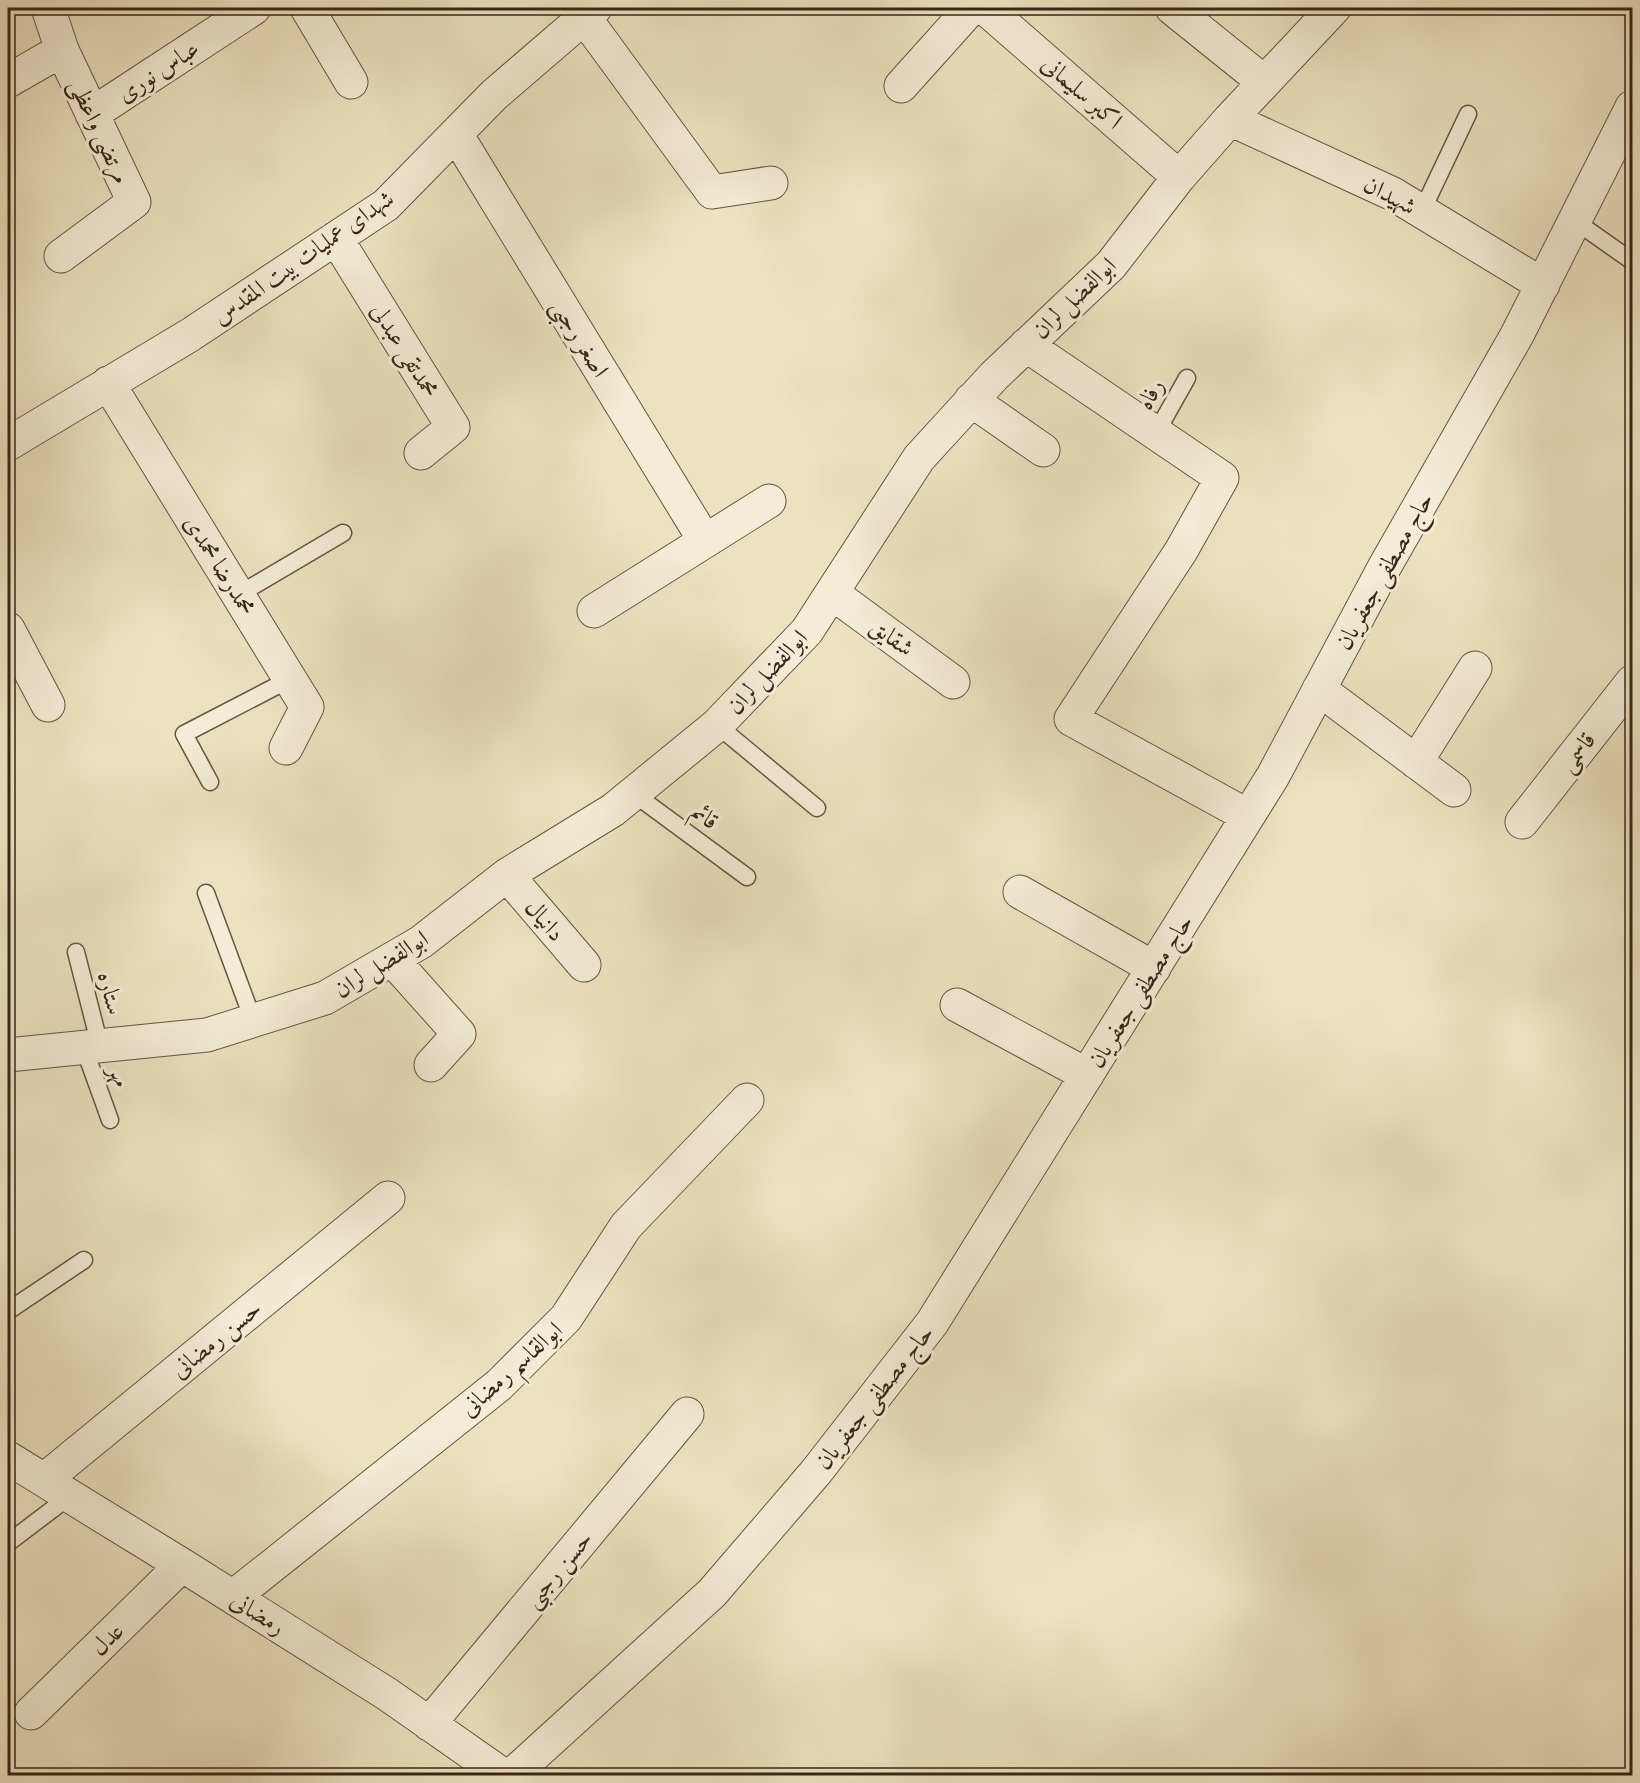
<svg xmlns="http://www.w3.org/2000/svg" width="1640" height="1783" font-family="'Libre Bodoni',Amiri,serif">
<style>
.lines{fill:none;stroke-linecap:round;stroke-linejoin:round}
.lane-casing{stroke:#645541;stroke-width:19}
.street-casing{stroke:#645541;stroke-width:35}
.lane{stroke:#f3ecd6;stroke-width:16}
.street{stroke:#f3ecd6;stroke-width:33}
.labels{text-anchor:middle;stroke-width:6;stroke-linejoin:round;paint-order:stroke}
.street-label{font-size:24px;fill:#372617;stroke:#f3ecd6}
</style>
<rect width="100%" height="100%" fill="#ece2c0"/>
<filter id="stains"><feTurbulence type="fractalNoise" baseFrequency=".00333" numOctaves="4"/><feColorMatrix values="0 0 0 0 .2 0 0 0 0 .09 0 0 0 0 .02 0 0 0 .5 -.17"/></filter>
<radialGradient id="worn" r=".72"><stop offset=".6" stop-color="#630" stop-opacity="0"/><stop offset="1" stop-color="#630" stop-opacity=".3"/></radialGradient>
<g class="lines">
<defs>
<path id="lane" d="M1422,211L1468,114
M1575,221L1632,261
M1156,433L1187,378
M238,595L343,533
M717,725L817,808
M210,782L184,734L290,679
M633,793L747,877
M206,893L253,1020
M76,952L100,1046
M84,1048L110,1120
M8,1311L84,1260
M8,1543L70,1496"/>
<path id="street" d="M48,8L62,50L134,202L61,256
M307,8L351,82
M985,8L1179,177
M1172,8L1264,82
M584,17L712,192L771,183
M8,81L62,50
M901,86L971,8
M92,114L254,8
M1230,119L1393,194L1543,285
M456,134L705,541
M336,238L453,427L421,453
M1026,345L1222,478L1181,551L1071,719L1248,816
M108,383L307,707L286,748
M971,400L1043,450
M8,444L190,335L386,205L494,95L595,8
M832,593L953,682
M594,611L769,501
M8,629L48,705
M1319,689L1454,790
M1416,762L1475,668
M1522,822L1632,682
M507,875L584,965
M1020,892L1154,968
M392,959L459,1034L431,1065
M957,1005L1087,1075
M8,1055L207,1035L325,998L421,942L507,875L613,810L717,725L807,631L919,458L994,376L1111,265L1179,177L1230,119L1334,8
M8,1458L182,1565L387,1694L504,1776
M44,1480L388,1198
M233,1597L499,1385L566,1318L626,1226L747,1100
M31,1713L182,1565
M429,1724L687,1414
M511,1776L712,1593L816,1472L932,1323L1273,776L1385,566L1517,335L1632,107"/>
</defs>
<!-- lane casing -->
<use href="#lane" class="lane-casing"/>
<!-- street casing -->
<use href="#street" class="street-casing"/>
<!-- lane -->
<use href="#lane" class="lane"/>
<!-- street -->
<use href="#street" class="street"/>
</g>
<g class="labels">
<!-- street labels -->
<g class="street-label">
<text transform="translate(158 71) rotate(-33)" y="8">عباس نوری</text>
<text transform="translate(1082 92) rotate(41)" y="8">اکبر سلیمانی</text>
<text transform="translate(100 131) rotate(65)" y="8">مرتضی واعظی</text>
<text transform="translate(1390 195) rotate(28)" y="8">شهیدان</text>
<text transform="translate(303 257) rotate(-35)" y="8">شهدای عملیات بیت المقدس</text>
<text transform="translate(1074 298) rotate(-44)" y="8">ابوالفضل لران</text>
<text transform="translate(580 338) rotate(58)" y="8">اصغر رجبی</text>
<text transform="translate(405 350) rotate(58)" y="8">محمدتقی عبدلی</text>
<text transform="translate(1150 394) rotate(-61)" y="8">رفاه</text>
<text transform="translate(220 565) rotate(58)" y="8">محمدرضا محمدی</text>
<text transform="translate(1384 571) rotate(-61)" y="8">حاج مصطفی جعفریان</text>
<text transform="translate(892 637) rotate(36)" y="8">شقایق</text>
<text transform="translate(767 672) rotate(-47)" y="8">ابوالفضل لران</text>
<text transform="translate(1577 752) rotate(-52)" y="8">قاسمی</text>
<text transform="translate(705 816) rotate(36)" y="8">قائم</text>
<text transform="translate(545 920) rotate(49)" y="8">دانیال</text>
<text transform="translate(381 964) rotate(-32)" y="8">ابوالفضل لران</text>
<text transform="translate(1140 991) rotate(-58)" y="8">حاج مصطفی جعفریان</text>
<text transform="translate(111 993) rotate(75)" y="8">ستاره</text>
<text transform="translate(120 1076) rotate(70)" y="8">مهر</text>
<text transform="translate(216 1339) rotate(-39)" y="8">حسن رمضانی</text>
<text transform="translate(511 1369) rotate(-42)" y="8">ابوالقاسم رمضانی</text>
<text transform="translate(874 1397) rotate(-52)" y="8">حاج مصطفی جعفریان</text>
<text transform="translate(558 1569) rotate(-50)" y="8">حسن رجبی</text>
<text transform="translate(258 1613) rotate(32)" y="8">رمضانی</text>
<text transform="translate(107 1639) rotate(-44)" y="8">عدل</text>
</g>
</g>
<!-- margin -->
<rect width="1640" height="1783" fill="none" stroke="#ece2c0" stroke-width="30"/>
<rect x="9" y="9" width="1622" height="1765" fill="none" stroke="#372617" stroke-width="3"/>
<rect x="15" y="15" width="1610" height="1753" fill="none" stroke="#372617" stroke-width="1.5"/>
<rect width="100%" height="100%" filter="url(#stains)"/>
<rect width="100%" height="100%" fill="url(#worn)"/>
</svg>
